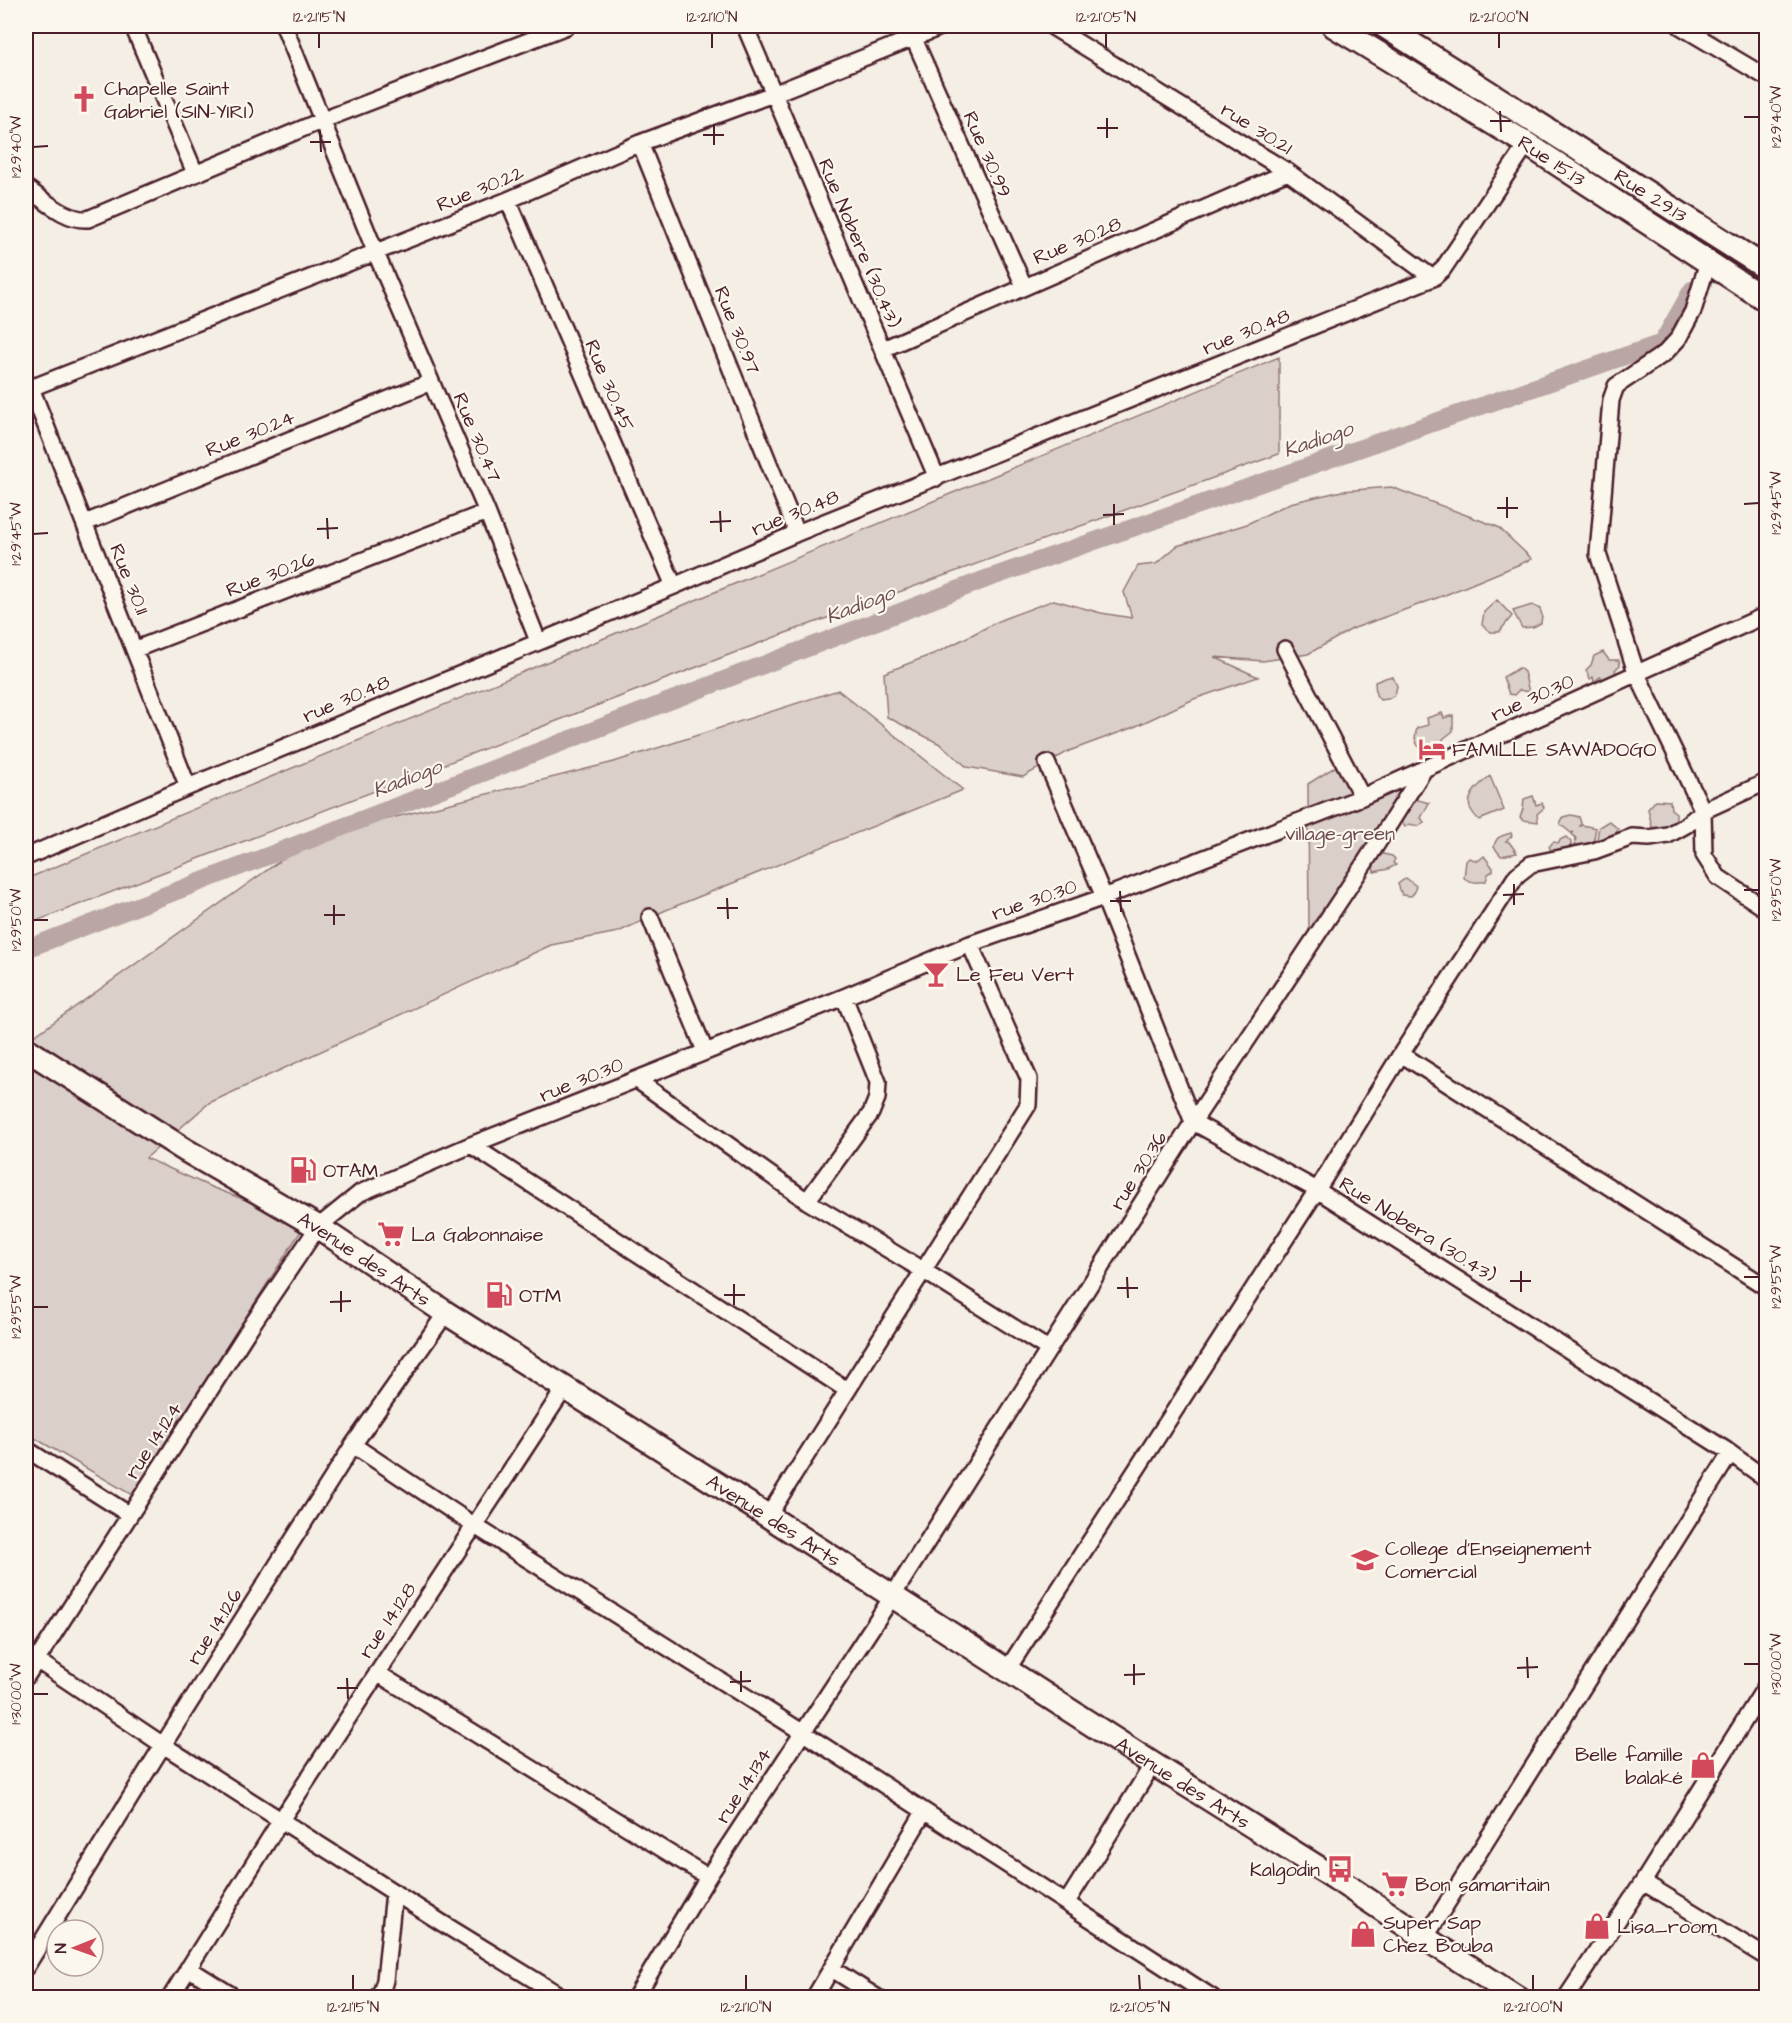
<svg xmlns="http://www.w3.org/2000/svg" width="1792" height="2023" font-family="'Architects Daughter',sans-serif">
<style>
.green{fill:#dbd0c9;stroke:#92787a;stroke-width:1.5}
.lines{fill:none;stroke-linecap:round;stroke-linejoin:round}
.canal{stroke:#baa7a5;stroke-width:18}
.street-casing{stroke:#4a1f2b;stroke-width:20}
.secondary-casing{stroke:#4a1f2b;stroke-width:27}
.street{stroke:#fbf7ec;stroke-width:15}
.secondary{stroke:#fbf7ec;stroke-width:22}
.ticks{fill:none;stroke:#4a1f2b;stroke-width:2}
.labels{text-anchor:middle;stroke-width:4.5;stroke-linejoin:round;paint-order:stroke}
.poi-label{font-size:20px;fill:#4a1f2b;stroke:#fbf7ec;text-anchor:start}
.street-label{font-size:20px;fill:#4a1f2b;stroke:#fbf7ec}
.park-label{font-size:20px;fill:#6e4b52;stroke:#fbf7ec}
.water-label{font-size:21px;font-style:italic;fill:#714f56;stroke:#fbf7ec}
.neatline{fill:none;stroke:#4a1f2b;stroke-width:2}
.ticks-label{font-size:15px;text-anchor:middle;fill:#4a1f2b}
</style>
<rect width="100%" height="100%" fill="#f4eee4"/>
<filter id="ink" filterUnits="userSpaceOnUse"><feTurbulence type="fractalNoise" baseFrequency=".0167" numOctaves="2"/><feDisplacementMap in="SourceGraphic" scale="12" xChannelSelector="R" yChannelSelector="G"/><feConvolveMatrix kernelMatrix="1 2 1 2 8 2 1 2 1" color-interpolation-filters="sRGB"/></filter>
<g filter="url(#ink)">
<!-- green -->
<path class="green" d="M1279,357V454L783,634L26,925V879Z
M1391,487L1498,527L1532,559L1445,595L1352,629L1308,654L1263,661L1214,657L1258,677L1194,699L1134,727L1069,751L1023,777L967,767L940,744L887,717L884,673L938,652L1003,619L1054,600L1101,613L1132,618L1124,592L1138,566L1156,564L1177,546L1247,524L1290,503L1342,491Z
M1497,600L1512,616L1499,632H1491L1482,625L1484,612Z
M1532,605L1540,609L1542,615L1541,623L1533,627L1522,628L1513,611Z
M1603,652L1609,660H1619L1620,665L1615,670L1617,676L1605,680L1600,677L1594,682L1593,677L1590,679L1586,670L1591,665L1594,656Z
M1519,668L1524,672L1529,692L1519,690L1514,695L1509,694L1503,677Z
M1388,677H1393L1397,686L1395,695L1388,699L1380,700L1376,695L1375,682Z
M838,690L963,790L666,910L618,932L551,945L209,1103L146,1158L211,1187L306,1223L132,1495L26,1433V1042L312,838L614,762Z
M1442,713L1444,718L1453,715V731L1443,739L1444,745L1435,749L1431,746L1427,749L1422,750C1414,742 1414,739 1417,728L1428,725L1427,718Z
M1341,763L1359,806L1408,785L1319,927L1309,929L1308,784Z
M1490,776L1504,810L1479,820C1476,817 1472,812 1470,808C1466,795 1481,783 1490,776Z
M1533,796L1536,805L1542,803L1544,808L1537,814L1538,822L1523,820L1520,817L1523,809L1524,799Z
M1412,798L1413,801L1415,799L1429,803L1421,818L1424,822L1419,826L1409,824L1405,827L1400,820Z
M1656,800L1670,801L1671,809L1676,813V826L1663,831L1652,827L1648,809Z
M1571,815L1579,817L1581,823L1580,826L1582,825L1596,828L1593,843L1582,849L1574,848L1576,838L1572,834L1574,832L1571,833L1560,824L1563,817Z
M1609,821L1618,829L1610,845L1597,839L1599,827Z
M1511,833L1512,836L1506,841L1509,842L1517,853L1501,856L1494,847C1496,836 1501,836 1511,833Z
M1566,837L1571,842V852L1561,854L1556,851H1552L1549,847L1553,842L1559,843L1560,840Z
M1383,854L1392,856L1395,859L1393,863L1396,865L1388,869L1374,872L1373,864L1376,857Z
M1484,856L1493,868V871L1488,874L1486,881C1478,883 1471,883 1464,878L1466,861L1469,858L1478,861Z
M1406,878L1416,886L1414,893L1411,896L1402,895L1398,884Z"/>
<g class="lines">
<!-- canal -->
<path class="canal" d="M26,949L986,579L1662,343L1692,290"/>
<defs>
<path id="street" d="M133,26L195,173
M284,26L375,251L487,512L538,641
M745,26L937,478
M1051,26L1288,172L1433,278
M1680,26L1766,77
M914,39L1024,286
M640,143L797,533
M26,188C43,199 66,221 88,219L323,120L567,26
M508,200L674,586
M1708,262L1693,311L1678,339L1665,353L1616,386L1611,400L1598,554L1636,672L1703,811L1704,855L1718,877L1766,909
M883,349L1288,172
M26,381L31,388L188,787
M31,388L508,200L640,143L773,94L943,26
M85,523L431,382
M136,649L487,512
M1285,649L1362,797
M1047,763L1104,897L1193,1122L1317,1190L1726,1450L1766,1479
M26,857L188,787L674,586L797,533L1433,278L1443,269L1527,144
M650,917L705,1051
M1401,1054L1766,1287
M637,1080L807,1201L924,1271L1048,1349
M471,1145L847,1390
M807,1201L871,1113L877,1098L878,1082L844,997
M353,1445L475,1526L802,1732L1213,1998
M26,1449L130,1515
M768,1516L1028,1105L1029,1079L970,944
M26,1653L163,1745L442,1923L564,1998
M1007,1670L1317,1190L1401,1054L1517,875L1531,864L1594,851L1632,837L1649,838L1668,835L1686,825L1703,811L1766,782
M377,1673L708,1877
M26,1677L249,1329L318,1227L360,1193L471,1145L844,997L970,944L1104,897L1362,797L1766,615
M1643,1882L1766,1957
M1067,1902L1153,1764
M1425,1938L1730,1454
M26,1967L163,1745L353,1445L446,1313
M188,1968L236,1998
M832,1969L878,1998
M170,1998L281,1820L564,1389
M377,1998L382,1990L385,1980L394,1892
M635,1998L708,1877L892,1597L1193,1122L1366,861L1425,768
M814,1998L924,1812
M1566,1998L1643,1882L1766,1686"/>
<g id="secondary">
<path id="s1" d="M1334,26L1527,144L1766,300"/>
<path id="s2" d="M1384,26L1766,268"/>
<path id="s3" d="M26,1049L185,1150L318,1227L446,1313L768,1516L1153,1764L1335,1878L1425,1938L1518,1998"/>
</g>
</defs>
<!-- street casing -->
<use href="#street" class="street-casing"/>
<!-- secondary casing -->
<use href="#secondary" class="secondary-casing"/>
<!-- street -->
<use href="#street" class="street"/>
<!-- secondary -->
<use href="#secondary" class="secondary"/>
</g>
</g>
<!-- ticks -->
<path class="ticks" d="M319,33V48M712,33V48M1106,33V48M1499,33V48M1500,111L1501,132M1744,117H1759M1107,118V138M1490,121H1511M714,124V145M1097,128H1118M320,131L321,152M703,135H724M310,142H331M33,147L48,146M1507,497V518M1114,504V525M1744,504L1759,503M1497,508H1518M720,511L721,532M1103,515L1124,514M327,518L328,539M710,522L731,521M317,529L338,528M33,534L48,533M1514,884V905M1744,890H1759M1120,891L1121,912M1503,895L1524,894M727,898L728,919M1110,901H1131M334,905V925M717,908H738M324,915H345M33,920H48M1521,1271V1292M1127,1277L1128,1298M1744,1277H1759M1510,1281H1531M734,1284V1305M1117,1288H1138M341,1291V1312M724,1295H745M330,1302L351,1301M33,1307H48M1527,1657L1528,1678M1134,1664V1685M1744,1664H1759M1517,1668L1538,1667M741,1671V1692M1124,1675L1145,1674M347,1678L348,1699M730,1682L751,1681M337,1688H358M33,1694H48M353,1975V1990M746,1975V1990M1139,1975L1140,1990M1533,1975V1990"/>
<!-- icons -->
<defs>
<symbol id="church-bare" viewBox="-9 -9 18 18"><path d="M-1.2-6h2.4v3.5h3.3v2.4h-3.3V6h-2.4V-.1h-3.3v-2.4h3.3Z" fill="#d1495b" stroke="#fbf7ec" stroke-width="2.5" paint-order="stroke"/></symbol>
<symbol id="hotel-bare" viewBox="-9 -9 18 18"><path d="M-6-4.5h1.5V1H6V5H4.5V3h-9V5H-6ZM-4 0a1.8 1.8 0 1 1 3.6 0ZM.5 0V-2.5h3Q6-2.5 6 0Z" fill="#d1495b" stroke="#fbf7ec" stroke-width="2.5" paint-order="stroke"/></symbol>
<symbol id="bar-bare" viewBox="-9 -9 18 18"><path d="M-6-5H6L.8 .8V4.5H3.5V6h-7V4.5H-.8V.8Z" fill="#d1495b" stroke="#fbf7ec" stroke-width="2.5" paint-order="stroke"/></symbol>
<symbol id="fuel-bare" viewBox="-9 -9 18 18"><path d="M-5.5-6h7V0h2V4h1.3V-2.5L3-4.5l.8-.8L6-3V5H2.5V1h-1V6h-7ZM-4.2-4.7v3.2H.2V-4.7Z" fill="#d1495b" stroke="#fbf7ec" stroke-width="2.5" paint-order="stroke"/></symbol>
<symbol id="supermarket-bare" viewBox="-9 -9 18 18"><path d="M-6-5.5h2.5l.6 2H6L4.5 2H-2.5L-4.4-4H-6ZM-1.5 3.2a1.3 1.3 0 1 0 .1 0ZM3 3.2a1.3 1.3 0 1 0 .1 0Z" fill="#d1495b" stroke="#fbf7ec" stroke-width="2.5" paint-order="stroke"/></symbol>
<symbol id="school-bare" viewBox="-9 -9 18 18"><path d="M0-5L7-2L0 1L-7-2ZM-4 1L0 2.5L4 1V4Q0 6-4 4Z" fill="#d1495b" stroke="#fbf7ec" stroke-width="2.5" paint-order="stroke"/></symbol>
<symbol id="shop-bare" viewBox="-9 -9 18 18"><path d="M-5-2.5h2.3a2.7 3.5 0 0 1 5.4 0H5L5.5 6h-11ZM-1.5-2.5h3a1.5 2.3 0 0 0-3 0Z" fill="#d1495b" stroke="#fbf7ec" stroke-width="2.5" paint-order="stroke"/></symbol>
<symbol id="bus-bare" viewBox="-9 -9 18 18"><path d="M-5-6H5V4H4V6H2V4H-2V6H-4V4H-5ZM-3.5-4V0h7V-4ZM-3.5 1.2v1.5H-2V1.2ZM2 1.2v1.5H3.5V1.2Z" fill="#d1495b" stroke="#fbf7ec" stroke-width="2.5" paint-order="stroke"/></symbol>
</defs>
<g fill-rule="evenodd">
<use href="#church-bare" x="65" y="80" width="38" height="38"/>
<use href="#hotel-bare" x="1413" y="730" width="38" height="38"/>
<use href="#bar-bare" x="917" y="955" width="38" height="38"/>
<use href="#fuel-bare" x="284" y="1151" width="38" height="38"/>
<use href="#supermarket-bare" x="372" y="1215" width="38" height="38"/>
<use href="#fuel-bare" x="480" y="1276" width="38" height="38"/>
<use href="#school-bare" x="1346" y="1541" width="38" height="38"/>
<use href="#shop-bare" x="1684" y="1746" width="38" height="38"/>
<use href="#bus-bare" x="1321" y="1850" width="38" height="38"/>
<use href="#supermarket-bare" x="1376" y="1865" width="38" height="38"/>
<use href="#shop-bare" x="1578" y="1907" width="38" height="38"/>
<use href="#shop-bare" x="1344" y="1915" width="38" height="38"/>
</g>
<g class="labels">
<!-- poi labels -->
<g class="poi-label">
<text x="104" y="95">Chapelle Saint<tspan x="104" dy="23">Gabriel (SIN-YIRI)</tspan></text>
<text x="1452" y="756">FAMILLE SAWADOGO</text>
<text x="956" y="981">Le Feu Vert</text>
<text x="323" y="1177">OTAM</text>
<text x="411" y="1241">La Gabonnaise</text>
<text x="519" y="1302">OTM</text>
<text x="1385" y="1555">College d'Enseignement<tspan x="1385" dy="23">Comercial</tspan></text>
<text x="1683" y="1761" text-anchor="end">Belle famille<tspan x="1683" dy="23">balaké</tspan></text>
<text x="1320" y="1876" text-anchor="end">Kalgodin</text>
<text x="1415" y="1891">Bon samaritain</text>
<text x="1383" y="1929">Super Sap<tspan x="1383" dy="23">Chez Bouba</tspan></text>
<text x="1617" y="1933">Lisa_room</text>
</g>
<!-- street labels -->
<g class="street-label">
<text transform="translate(1257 128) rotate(32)" y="7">rue 30.21</text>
<text transform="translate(988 154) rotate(66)" y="7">Rue 30.99</text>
<text dy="7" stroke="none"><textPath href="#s1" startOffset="256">Rue 15.13</textPath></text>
<text transform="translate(480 188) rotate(-22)" y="7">Rue 30.22</text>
<text dy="7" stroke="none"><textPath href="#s2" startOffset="316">Rue 29.13</textPath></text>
<text transform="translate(1077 240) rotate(-23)" y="7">Rue 30.28</text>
<text transform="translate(860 243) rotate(67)" y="7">Rue Nobere (30.43)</text>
<text transform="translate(738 330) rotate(68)" y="7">Rue 30.97</text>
<text transform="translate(1246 331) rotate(-22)" y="7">rue 30.48</text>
<text transform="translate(610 385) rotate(67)" y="7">Rue 30.45</text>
<text transform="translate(250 433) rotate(-22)" y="7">Rue 30.24</text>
<text transform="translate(478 437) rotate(67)" y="7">Rue 30.47</text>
<text transform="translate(795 512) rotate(-22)" y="7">rue 30.48</text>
<text transform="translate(270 574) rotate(-21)" y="7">Rue 30.26</text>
<text transform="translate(130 579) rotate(68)" y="7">Rue 30.11</text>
<text transform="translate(1532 697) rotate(-24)" y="7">rue 30.30</text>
<text transform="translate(346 698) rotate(-23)" y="7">rue 30.48</text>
<text transform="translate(1034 899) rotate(-19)" y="7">rue 30.30</text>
<text transform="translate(581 1079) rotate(-22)" y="7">rue 30.30</text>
<text transform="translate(1138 1170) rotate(-58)" y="7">rue 30.36</text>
<text transform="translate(1418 1229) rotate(32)" y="7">Rue Nobera (30.43)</text>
<text dy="7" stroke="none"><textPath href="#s3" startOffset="398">Avenue des Arts</textPath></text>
<text transform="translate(153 1440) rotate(-57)" y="7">rue 14.124</text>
<text dy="7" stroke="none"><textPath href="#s3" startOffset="884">Avenue des Arts</textPath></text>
<text transform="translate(387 1620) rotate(-56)" y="7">rue 14.128</text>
<text transform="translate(214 1626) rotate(-58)" y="7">rue 14.126</text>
<text dy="7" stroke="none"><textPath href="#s3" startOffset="1370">Avenue des Arts</textPath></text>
<text transform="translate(743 1785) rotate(-57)" y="7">rue 14.134</text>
</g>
<!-- park labels -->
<g class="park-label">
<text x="1340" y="840">village-green</text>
</g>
<!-- water labels -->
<g class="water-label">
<text transform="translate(1318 439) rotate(-19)" y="7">Kadiogo</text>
<text transform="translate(860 604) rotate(-21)" y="7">Kadiogo</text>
<text transform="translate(407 778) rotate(-21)" y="7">Kadiogo</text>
</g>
</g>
<!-- margin -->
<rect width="1792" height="2023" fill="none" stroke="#fbf7ec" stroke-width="66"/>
<!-- north arrow -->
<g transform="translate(75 1948) rotate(269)"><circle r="28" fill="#fbf7ec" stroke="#b4a19f" stroke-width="1.5"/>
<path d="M0-4.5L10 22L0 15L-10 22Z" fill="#d1495b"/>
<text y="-9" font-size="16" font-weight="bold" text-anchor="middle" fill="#4a1f2b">N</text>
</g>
<rect x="33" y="33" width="1726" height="1957" class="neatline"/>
<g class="ticks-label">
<text x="319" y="22">12°21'15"N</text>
<text x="712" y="22">12°21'10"N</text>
<text x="1106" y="22">12°21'05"N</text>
<text x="1499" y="22">12°21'00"N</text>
<text transform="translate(1776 117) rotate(-90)" y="5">1°29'40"W</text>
<text transform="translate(16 147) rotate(-90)" y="5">1°29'40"W</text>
<text transform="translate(1776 503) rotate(-90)" y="5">1°29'45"W</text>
<text transform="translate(16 534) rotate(-90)" y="5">1°29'45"W</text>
<text transform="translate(1776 890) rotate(-90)" y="5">1°29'50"W</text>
<text transform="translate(16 920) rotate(-90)" y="5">1°29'50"W</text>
<text transform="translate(1776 1277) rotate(-90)" y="5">1°29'55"W</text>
<text transform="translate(16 1307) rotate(-90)" y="5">1°29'55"W</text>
<text transform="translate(1776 1664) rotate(-90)" y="5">1°30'00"W</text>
<text transform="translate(16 1694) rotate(-90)" y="5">1°30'00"W</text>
<text x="353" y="2012">12°21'15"N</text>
<text x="746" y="2012">12°21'10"N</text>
<text x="1140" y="2012">12°21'05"N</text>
<text x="1533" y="2012">12°21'00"N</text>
</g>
</svg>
